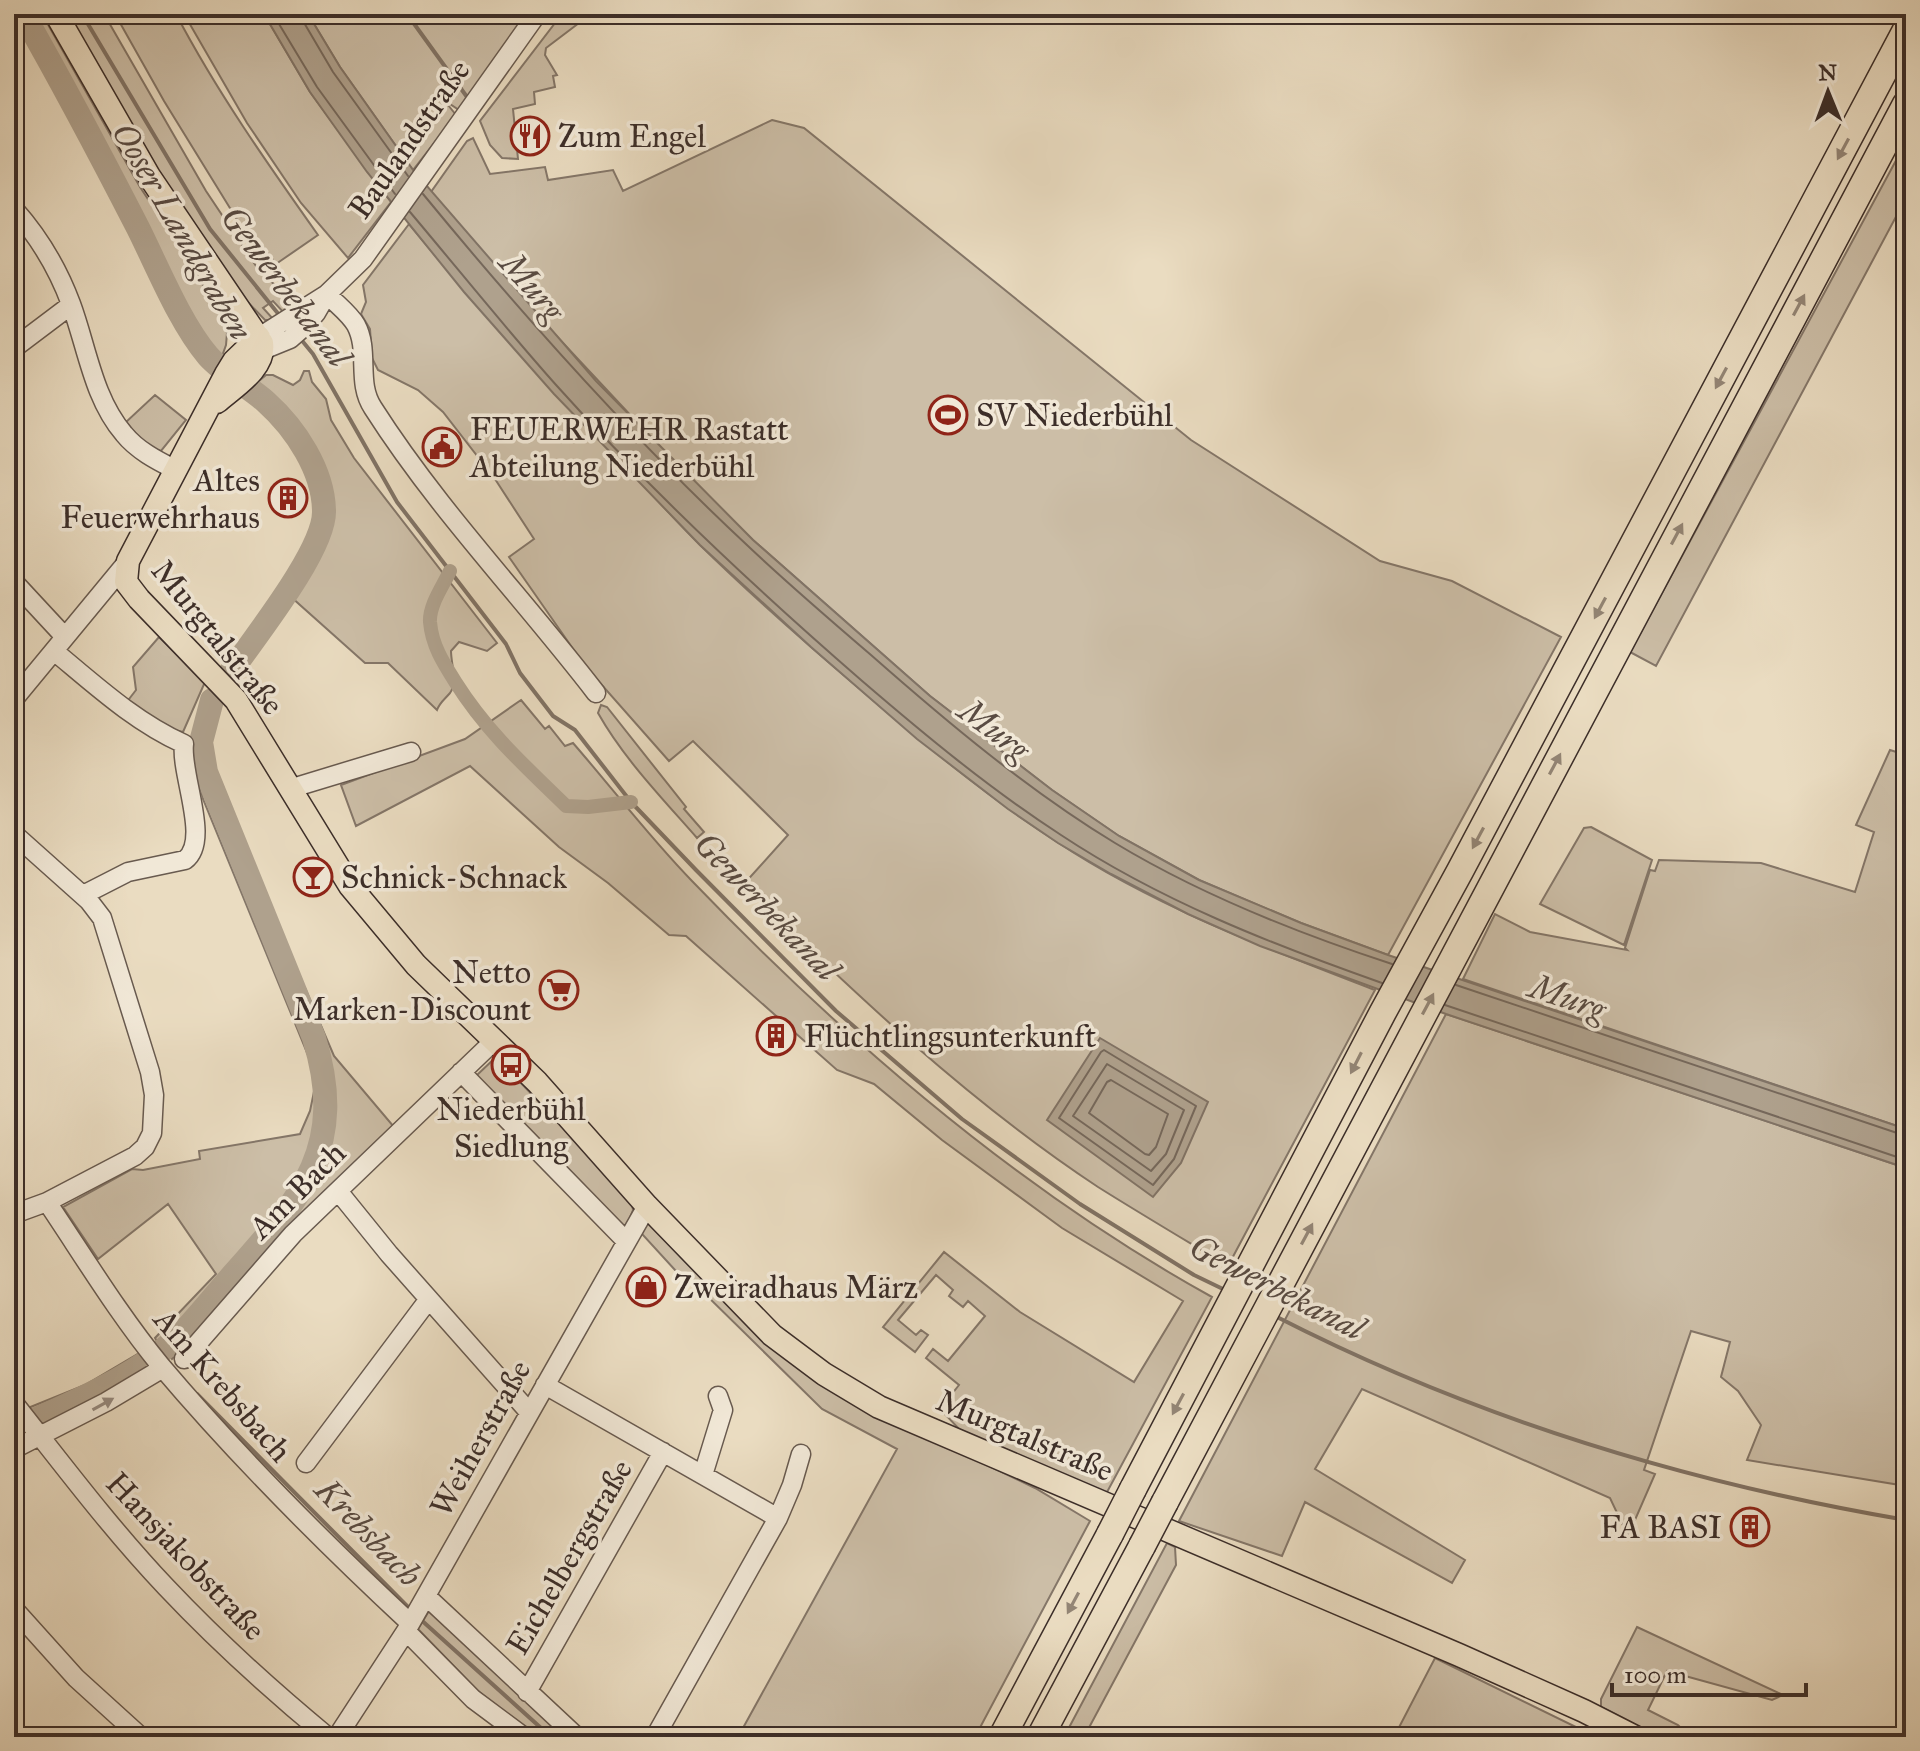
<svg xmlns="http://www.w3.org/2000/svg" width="1920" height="1751" font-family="'IM FELL Great Primer',serif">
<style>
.green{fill:#ccbea7;stroke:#847668;stroke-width:2}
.water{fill:#afa18d;stroke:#817365;stroke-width:2}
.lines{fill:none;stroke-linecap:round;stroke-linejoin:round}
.shore{stroke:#76685b;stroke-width:2}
.stream{stroke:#817365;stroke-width:4}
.canal{stroke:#afa18d;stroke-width:14}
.river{stroke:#afa18d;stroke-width:24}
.minor-casing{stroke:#685a4f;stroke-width:21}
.major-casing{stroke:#3c2e29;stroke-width:25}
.highway-casing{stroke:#3c2e29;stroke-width:29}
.minor{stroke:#f1e8d7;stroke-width:18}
.major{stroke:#eadcc1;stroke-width:22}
.highway{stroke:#eadcc1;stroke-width:26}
.highway-bridge-casing{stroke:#3c2e29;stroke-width:29;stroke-linecap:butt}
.highway-bridge{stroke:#eadcc1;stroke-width:26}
.oneway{fill:#938575}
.oneway2{fill:#968b80}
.labels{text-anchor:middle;stroke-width:7;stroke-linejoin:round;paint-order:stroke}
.poi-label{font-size:32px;fill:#3c2e29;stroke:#f1e8d7;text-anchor:start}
.street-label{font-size:32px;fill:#3c2e29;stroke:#f1e8d7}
.water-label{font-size:34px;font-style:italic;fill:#594b42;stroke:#f1e8d7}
</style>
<rect width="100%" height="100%" fill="#eadcc1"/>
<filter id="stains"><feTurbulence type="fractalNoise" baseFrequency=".0025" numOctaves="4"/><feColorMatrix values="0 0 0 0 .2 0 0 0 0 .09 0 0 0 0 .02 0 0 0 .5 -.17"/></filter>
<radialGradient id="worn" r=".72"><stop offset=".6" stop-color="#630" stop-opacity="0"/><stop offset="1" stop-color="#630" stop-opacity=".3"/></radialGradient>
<!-- green -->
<path class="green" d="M14,14H42L140,187L194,269L221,318L227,333L226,345L216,373L193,348L183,332L124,219L85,137L14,20Z
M66,14H104L206,191L258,269L297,306L285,314L273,301L263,308L274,320H265L242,296L166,188Z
M115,14H176C217,92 267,163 318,235L276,264L259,242L249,239L164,101Z
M184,14H264L310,92L391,202L348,258L301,203L247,123Z
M308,14H526L462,112L444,100L456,115L413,170L340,67Z
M562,14H597L586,23H579L546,48L545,55L557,75L553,76L555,87L534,92L535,104L513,109L518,159L502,158L490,145L480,121Z
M772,120L804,128L1191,440L1380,561L1452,581L1561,637L1388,955L1301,923L1199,880L1119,836L1052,790L930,696L753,540L663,450L534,312L431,192L467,141L473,138L490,174L545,167L548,180L613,170L623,191Z
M1906,142V198L1656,666L1630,652Z
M409,224C469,297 533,365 597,435C631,471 664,509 700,545C749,593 801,639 854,684C919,740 985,795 1057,842C1155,907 1266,948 1375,990L1228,1266C1185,1240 1141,1214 1098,1187C969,1102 853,992 743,885L788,835L693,741L669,761L585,666L509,557L534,539L495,479L443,412L418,390L378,370L372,358L370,329L361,314L366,302L363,285Z
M304,371H309L312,382L326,399L331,420L354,458L497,643L487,651L459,642L451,651C451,664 458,682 450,693C444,700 440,702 437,710L388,663H365L290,596C305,573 325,548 330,520C339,474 288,411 252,387L266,375H273L293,385L300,380Z
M155,395L186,420L161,451C146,448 136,434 126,422Z
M159,637L205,682L183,732L157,726L126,703L136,690L133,667Z
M521,700L545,729L549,726L565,746L573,743C613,789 650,838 692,881C844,1039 1020,1191 1212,1297L1106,1494L960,1430L940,1409L959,1385L926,1358L933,1349L948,1361L985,1316L968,1301L963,1307L949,1296L953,1290L936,1275L898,1320L916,1335L921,1330L928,1335L915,1352L883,1327L944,1252L1020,1312L1134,1382L1183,1301L1062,1228L942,1140L874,1084L837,1070L686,936L669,935L608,883L559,847L470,766L356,826L341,785L465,739Z
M601,705L607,707L686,807L684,809L704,832L697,838C662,798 624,759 598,713Z
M193,741L208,795L310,1041C316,1060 324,1080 323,1101C320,1192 221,1285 160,1347L155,1338L216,1274L168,1204L98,1259L63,1207L132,1169L143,1170L200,1159L199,1151L300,1134L310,1111L317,1077L203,799L191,748Z
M1890,750L1906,755V1129L1463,979L1495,914L1530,932L1627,950L1625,948L1650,870L1655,871L1659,860L1761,863L1855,892L1874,832L1856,825Z
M1591,827L1652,860L1624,945L1540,904L1584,828Z
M305,988L334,1056L394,1127L233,1291L172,1359L169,1355L171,1349C218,1303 293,1225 321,1166C333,1139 337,1099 331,1070C326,1042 312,1016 301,990Z
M1446,1014L1906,1168V1486L1747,1460L1761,1425L1738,1391L1721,1377L1730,1342L1691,1331L1644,1470L1655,1474L1628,1536L1610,1498L1362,1389L1315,1469L1465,1560L1452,1583L1305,1502L1282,1556L1179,1521Z
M496,1057L631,1198L633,1210L627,1225L622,1226L476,1076Z
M647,1222L708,1279L909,1428L1035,1488L1090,1521L975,1737H738L897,1449L822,1409L699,1288L675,1270L642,1234L640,1231Z
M141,1352L152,1366L44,1428L28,1408L85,1385Z
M1167,1543L1175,1547L1176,1565L1084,1737H1064Z
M429,1611L566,1737H535L523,1729L478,1691L418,1629Z
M1637,1627L1783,1695L1772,1700L1667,1671L1648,1710L1678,1725L1690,1737H1659L1601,1707V1699Z
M1435,1658L1580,1729L1576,1737H1394Z"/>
<!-- water -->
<path class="water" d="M264,14H308L340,67L413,170L596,381L753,540L930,696L1052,790L1119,836L1199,880L1301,923L1388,955L1906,1129V1168L1446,1014L1260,946L1188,914L1111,874L1058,843L1008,809L917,739L811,647L700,545L554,394L464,292L367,172L310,92Z
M1100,1038L1208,1102L1181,1163L1153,1197L1047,1120Z"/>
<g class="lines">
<!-- shore -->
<path class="shore" d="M273,14L317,87L395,194
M302,14L303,21L333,72L408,176
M423,194C524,317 631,437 748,546C787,583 829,619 871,655C947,722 1028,790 1115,843C1201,895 1297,933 1392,964
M410,212C459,270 506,329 557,386C651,491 755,588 861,680C925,735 990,789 1061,835C1159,900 1271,944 1382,983
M1456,985L1906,1136
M1445,1005L1906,1160
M1104,1050L1196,1106L1174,1159L1153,1185L1059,1118L1101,1052Z
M1107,1064L1184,1110L1166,1154L1151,1171L1073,1116Z
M1111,1080L1168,1114L1156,1147L1149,1155L1145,1154L1089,1113L1107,1082Z"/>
<!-- stream -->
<path class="stream" d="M82,14L210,229L280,316
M407,14L467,97
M299,337L313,354L397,502L506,644L520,673L553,716L575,730L631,802L696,870L836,1011L962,1119L1080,1204L1194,1275L1225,1290
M1275,1316C1472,1417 1688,1483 1906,1520
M197,1394L410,1609
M419,1618L551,1737"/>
<!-- canal -->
<path class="canal" d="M450,571C443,586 429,605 430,622C432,646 444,664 456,683C487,732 525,766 566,806L588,807L631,802"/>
<!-- river -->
<path class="river" d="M23,14C63,84 101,156 138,228C158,268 180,323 208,356C224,374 248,386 266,402C295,428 324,471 324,512C324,551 254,638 230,673
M14,1429C63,1407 117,1385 160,1352C187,1332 209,1302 231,1277C301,1198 348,1148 314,1038L206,772L201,742L212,700"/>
<defs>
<path id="minor" d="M14,209C39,237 58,269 71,304C87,347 93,398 124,434C137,450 156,460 174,469
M327,294C336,304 349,313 356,325C370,351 356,383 373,408C438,510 523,598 596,693
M259,337L327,294
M14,348L71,305
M263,350L290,339L305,326L316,313L327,294L363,259L537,14
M14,582L65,637
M54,651C95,685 135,722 184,744C180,774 211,841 185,860L128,872L83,895
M14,699L128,561
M289,789L411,752
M14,834L89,901L102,918L150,1072L154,1095L152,1133L145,1147L135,1156L47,1202L14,1214
M461,1072L626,1241
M338,1191L389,1254L529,1412
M47,1202C84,1257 119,1315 161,1366C238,1457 323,1542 410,1623
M184,1359L293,1234L495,1040
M545,1385L778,1518
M14,1403C63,1465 111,1529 166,1587C217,1641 271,1690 328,1737
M14,1449L106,1402L163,1368
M306,1463L429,1299
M703,1475L723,1410L718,1396
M426,1596L577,1737
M14,1609L76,1678L141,1737
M406,1631L473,1699L524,1737
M527,1692L663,1452
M337,1737L406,1631L647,1206
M655,1737L778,1518L792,1485L801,1454"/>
<path id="major" d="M56,14L149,176L262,343C266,368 234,387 217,402
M259,337L234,361L226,374L128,561L126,582L139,599L236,700L350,886L416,965L537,1082L647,1206L772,1335L824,1374L879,1407L1459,1655L1584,1711L1635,1737"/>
<path id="highway" d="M1133,1489L1383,1012L1460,871L1906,30
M1165,1502L1906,104
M1002,1737L1110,1534
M1040,1737L1142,1546"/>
</defs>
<!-- minor casing -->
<use href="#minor" class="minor-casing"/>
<!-- major casing -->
<use href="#major" class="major-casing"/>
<!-- highway casing -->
<use href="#highway" class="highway-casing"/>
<!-- minor -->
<use href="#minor" class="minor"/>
<!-- major -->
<use href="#major" class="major"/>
<!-- highway -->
<use href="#highway" class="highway"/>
<defs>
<path id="highway-bridge" d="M1110,1534L1133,1489
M1142,1546L1165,1502"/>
</defs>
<!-- highway-bridge casing -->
<use href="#highway-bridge" class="highway-bridge-casing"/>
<!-- highway-bridge -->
<use href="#highway-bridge" class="highway-bridge"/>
</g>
<!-- one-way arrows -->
<defs><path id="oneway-solid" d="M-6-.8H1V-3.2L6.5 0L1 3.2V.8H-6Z" transform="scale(2)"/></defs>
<g class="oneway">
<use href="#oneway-solid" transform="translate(1843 149) rotate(118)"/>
<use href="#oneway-solid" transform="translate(1799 305) rotate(-62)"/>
<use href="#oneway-solid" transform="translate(1721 378) rotate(118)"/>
<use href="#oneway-solid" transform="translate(1677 534) rotate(-62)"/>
<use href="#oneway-solid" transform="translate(1600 608) rotate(118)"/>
<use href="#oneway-solid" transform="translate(1555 764) rotate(-62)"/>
<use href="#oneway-solid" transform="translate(1478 838) rotate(118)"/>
<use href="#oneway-solid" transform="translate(1428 1004) rotate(-62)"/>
<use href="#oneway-solid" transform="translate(1356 1063) rotate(117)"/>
<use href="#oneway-solid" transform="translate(1307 1234) rotate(-62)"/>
<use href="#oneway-solid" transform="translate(1178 1404) rotate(118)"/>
<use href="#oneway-solid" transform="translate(1073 1603) rotate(118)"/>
</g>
<use class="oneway2" href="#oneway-solid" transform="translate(103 1404) rotate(-29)"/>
<!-- icons -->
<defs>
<symbol id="restaurant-ring" viewBox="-11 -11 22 22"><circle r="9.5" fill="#f1e8d7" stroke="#8f2418" stroke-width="1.5"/><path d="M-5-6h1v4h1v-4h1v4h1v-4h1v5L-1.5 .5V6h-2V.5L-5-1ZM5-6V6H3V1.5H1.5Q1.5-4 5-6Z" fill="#8f2418"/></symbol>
<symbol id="stadium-ring" viewBox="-11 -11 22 22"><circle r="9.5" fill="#f1e8d7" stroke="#8f2418" stroke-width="1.5"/><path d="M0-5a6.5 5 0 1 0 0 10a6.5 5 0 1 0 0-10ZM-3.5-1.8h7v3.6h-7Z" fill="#8f2418"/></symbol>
<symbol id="civic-ring" viewBox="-11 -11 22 22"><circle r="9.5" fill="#f1e8d7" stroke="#8f2418" stroke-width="1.5"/><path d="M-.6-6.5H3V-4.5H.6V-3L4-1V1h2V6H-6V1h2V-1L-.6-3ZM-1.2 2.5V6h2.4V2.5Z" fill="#8f2418"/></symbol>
<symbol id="building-ring" viewBox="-11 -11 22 22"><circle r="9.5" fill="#f1e8d7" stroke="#8f2418" stroke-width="1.5"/><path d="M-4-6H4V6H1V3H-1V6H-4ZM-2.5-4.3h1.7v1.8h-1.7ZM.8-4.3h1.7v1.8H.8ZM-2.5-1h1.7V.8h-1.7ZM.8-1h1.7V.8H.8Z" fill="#8f2418"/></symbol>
<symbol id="bar-ring" viewBox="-11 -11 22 22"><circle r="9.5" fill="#f1e8d7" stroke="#8f2418" stroke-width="1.5"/><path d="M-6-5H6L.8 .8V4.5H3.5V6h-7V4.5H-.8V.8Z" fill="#8f2418"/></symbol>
<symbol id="supermarket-ring" viewBox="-11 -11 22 22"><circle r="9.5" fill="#f1e8d7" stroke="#8f2418" stroke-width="1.5"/><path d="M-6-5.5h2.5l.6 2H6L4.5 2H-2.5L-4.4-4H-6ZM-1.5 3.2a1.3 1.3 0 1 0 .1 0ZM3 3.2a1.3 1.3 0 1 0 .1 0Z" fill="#8f2418"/></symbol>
<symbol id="bus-ring" viewBox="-11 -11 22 22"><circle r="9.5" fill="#f1e8d7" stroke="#8f2418" stroke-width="1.5"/><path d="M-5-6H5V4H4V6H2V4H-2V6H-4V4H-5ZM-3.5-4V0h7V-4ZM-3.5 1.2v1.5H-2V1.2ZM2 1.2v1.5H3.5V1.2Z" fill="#8f2418"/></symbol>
<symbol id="shop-ring" viewBox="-11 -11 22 22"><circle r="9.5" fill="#f1e8d7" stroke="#8f2418" stroke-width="1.5"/><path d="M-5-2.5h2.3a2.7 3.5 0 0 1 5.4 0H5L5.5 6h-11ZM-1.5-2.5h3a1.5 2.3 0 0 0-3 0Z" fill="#8f2418"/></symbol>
</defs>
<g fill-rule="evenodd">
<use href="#restaurant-ring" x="508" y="114" width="44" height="44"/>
<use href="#stadium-ring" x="926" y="393" width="44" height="44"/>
<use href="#civic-ring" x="420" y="425" width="44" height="44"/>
<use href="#building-ring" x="266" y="476" width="44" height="44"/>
<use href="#bar-ring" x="291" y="855" width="44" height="44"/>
<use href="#supermarket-ring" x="537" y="968" width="44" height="44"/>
<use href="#building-ring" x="754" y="1014" width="44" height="44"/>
<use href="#bus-ring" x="489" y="1043" width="44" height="44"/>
<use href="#shop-ring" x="624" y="1265" width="44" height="44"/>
<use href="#building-ring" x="1728" y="1505" width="44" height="44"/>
</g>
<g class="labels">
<!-- poi labels -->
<g class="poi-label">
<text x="558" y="147">Zum Engel</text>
<text x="976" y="426">SV Niederbühl</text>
<text x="470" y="440">FEUERWEHR Rastatt<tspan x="470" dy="37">Abteilung Niederbühl</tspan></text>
<text x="260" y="491" text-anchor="end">Altes<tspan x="260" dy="37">Feuerwehrhaus</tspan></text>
<text x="341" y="888">Schnick-Schnack</text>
<text x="531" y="983" text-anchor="end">Netto<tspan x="531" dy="37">Marken-Discount</tspan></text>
<text x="804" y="1047">Flüchtlingsunterkunft</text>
<text x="511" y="1120" text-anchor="middle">Niederbühl<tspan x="511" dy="37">Siedlung</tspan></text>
<text x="674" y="1298">Zweiradhaus März</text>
<text x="1722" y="1538" text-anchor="end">FA BASI</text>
</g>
<!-- street labels -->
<g class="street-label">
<text transform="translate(409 139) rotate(-55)" y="11">Baulandstraße</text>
<text transform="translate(218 637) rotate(51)" y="11">Murgtalstraße</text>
<text transform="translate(297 1190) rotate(-45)" y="11">Am Bach</text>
<text transform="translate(223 1385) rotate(49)" y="11">Am Krebsbach</text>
<text transform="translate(1025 1435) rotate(23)" y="11">Murgtalstraße</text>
<text transform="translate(480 1438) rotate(-61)" y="11">Weiherstraße</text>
<text transform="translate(186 1556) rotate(47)" y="11">Hansjakobstraße</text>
<text transform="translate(569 1557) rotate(-60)" y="11">Eichelbergstraße</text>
</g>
<!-- water labels -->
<g class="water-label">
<text transform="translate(183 231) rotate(60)" y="12">Ooser Landgraben</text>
<text transform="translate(286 286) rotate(53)" y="12">Gewerbekanal</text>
<text transform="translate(533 286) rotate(49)" y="12">Murg</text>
<text transform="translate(995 729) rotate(37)" y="12">Murg</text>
<text transform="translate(767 906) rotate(46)" y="12">Gewerbekanal</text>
<text transform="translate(1568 997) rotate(19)" y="12">Murg</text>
<text transform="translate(1277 1287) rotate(27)" y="12">Gewerbekanal</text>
<text transform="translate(369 1532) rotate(46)" y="12">Krebsbach</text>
</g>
</g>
<!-- margin -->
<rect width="1920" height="1751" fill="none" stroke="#eadcc1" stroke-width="48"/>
<rect x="16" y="16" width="1888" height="1719" fill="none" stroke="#3c2e29" stroke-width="4"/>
<rect x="24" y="24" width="1872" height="1703" fill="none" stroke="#3c2e29" stroke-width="2"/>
<!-- north arrow -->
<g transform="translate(1828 92) rotate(359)" stroke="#f1e8d7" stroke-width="6" paint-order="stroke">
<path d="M0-6L14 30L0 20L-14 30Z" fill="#3c2e29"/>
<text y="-12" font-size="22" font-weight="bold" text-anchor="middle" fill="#3c2e29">N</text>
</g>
<!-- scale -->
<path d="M1612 1683v12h194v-12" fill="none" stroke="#3c2e29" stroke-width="4"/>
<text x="1624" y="1683" font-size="24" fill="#3c2e29" stroke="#f1e8d7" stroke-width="6" paint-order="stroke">100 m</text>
<rect width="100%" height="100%" filter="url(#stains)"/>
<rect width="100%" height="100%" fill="url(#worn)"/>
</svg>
